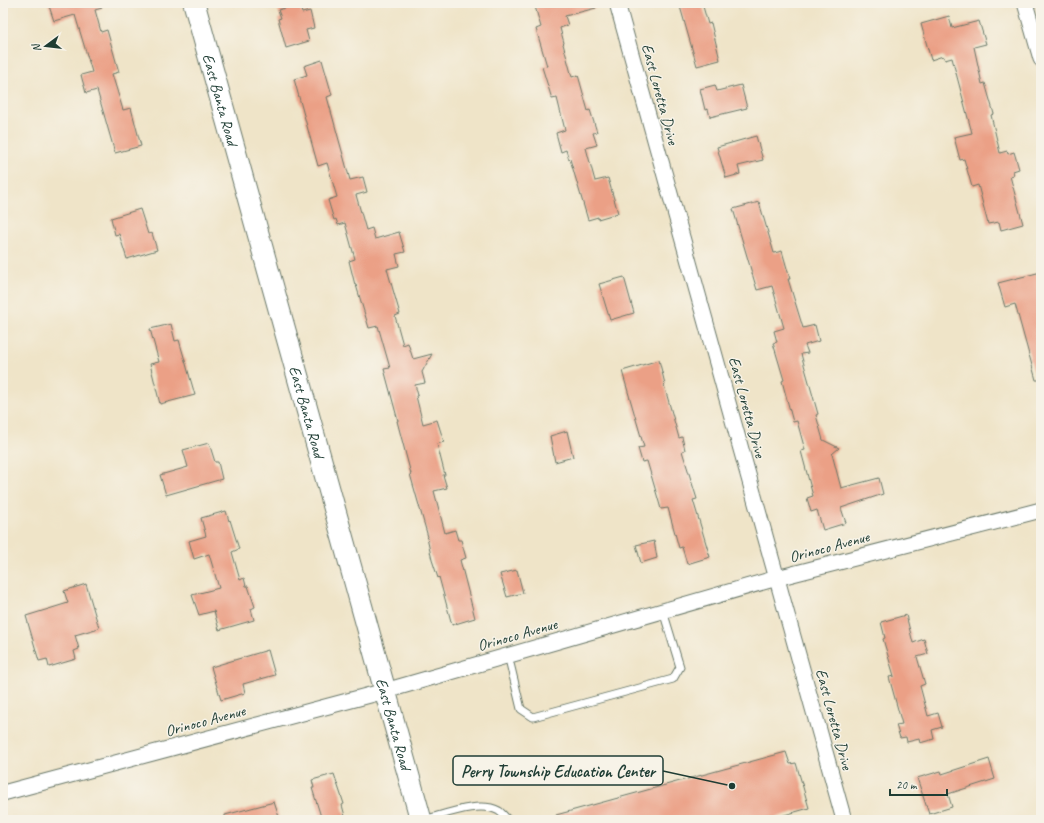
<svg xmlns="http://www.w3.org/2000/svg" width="1044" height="823" font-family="Caveat,sans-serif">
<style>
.building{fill:#eba086}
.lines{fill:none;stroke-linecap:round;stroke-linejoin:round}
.lane-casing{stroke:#687768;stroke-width:9}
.street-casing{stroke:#687768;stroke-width:17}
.secondary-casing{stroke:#687768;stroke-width:23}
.lane{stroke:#fff;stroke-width:7}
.street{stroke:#fff;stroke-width:15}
.secondary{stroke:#fff;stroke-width:21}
.labels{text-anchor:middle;stroke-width:3;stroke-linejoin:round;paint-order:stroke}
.street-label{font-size:16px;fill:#1f3d34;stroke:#f7f3e8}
.leader{fill:none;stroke:#1f3d34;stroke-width:1.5}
.callout-dot{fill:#1f3d34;stroke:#f7f3e8;stroke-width:1.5}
.callout{fill:#f7f3e8;stroke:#1f3d34;stroke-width:1.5}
.callout-label{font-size:17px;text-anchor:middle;font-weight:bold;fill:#1f3d34}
</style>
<rect width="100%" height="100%" fill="#f7f3e8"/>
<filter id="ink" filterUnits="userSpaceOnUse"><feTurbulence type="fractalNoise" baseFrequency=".025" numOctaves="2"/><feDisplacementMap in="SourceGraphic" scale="8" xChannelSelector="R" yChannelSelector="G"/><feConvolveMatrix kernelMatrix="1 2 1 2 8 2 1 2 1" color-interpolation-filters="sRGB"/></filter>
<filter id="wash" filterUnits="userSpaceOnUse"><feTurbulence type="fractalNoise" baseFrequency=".012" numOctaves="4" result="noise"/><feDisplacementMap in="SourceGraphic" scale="16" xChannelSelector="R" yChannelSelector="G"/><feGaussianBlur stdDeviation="0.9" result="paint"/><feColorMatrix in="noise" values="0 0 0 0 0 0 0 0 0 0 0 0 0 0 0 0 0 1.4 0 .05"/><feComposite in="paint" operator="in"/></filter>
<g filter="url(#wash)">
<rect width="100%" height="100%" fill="#efe4c8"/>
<g id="blocks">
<!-- building -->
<path class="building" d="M48,3H101L102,8L95,10L101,32L107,30L119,72L112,74L123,110L131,108L141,146L115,153L97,90L86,93L81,75L92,72L75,15L54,21Z
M534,3H596V8L565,16L568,25L560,28L564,43L563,44L572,77L578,75L588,111L590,110L597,132L593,133L597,145L586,148L595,181L608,178L618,213L598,219V217L588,220L570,159L569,160L566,150L561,152L556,133L565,130L557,98L552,99L542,67L547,66L536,29L541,27Z
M679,3H702L708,24L711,23L720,60L697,66Z
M299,4L302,13L310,11L314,28L306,30L309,41L286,48L278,19L281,18L278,10Z
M949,16L952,28L979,21L986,44L974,47L982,84L985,83L994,114L991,115L1000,153L1007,151L1008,154L1014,152L1019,169L1013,171L1014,175L1010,176L1023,224L1001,230L999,222L988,224L978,185L972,187L964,159L960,160L954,137L972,133L952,58L945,60L943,56L931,60L921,24Z
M322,60L332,95L327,97L350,180L363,177L367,192L356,195L366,230L372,228L375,239L399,232L405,252L396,254L399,266L387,269L400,314L395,316L403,345L408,343L413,359L432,354L422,372L425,383L415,385L418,395L416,396L423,424L437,420L444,442L437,444L445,475H443L447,488L434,491L445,533L455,530L458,540H461L466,558L460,560L475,618L452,625L439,577L438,578L432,560L427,538L428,537L410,474H411L397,421H398L384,369L390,368L378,326L369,328L356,285H355L349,261L355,259L345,223L338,225L336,219L334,220L328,200L337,197L327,163L318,166L294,79L307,75L304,66Z
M715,85L717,91L741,85L747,108L710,117L708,109L705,110L700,89Z
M756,136L763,160L738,166L740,174L726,178L717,147Z
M759,202L774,253L782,251L790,279H788L803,328L815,325L819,341L805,345L808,353L801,354L818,414L816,415L823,440L839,448L832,454L841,488L879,478L883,494L841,508L846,523L823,530L817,510L811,512L807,498L813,496L801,451L805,450L797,421L793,422L782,381L784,380L773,343L777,342L774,331L784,328L772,286L757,290L733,209Z
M140,209L148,234L152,233L157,250L127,259L119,234L115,235L111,218Z
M1041,272V380H1036L1015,304L1005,307L998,283Z
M624,277L634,313L610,320L599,284Z
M171,324L175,341L179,340L195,395L160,404L150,364L159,362L150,329Z
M659,360L665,384L664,385L679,438L682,437L685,450L682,451L697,499L693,500L710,557L687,564L682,547L679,548L668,508L661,509L647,461L642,462L638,448L644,447L622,371Z
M567,431L573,457L555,462L550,436Z
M209,443L215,462H218L222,479L166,495L160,475L188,467L183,450Z
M226,511L229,521L230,520L239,549L232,552L240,580L244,578L246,586H248L255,607L251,609L254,620L219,630L214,611L199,615L192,595L219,588L209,554L194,559L189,541L206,536L201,518Z
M654,541L657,558L641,563L636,545Z
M517,570L523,593L507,597L500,574Z
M86,584L99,628L75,635L79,649L74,651L76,659L49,667L47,659L39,661L26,616L68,603L64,591Z
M906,615L913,643L924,639L928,654L917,657L925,684L920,686L928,716L938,713L942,727L932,730L934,739L920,743L919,739L907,742L906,737L900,738L896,725L902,724L889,677L894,676L883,639L885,638L881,622Z
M268,650L275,675L243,684L245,693L221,700L211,667Z
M786,752L790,764L796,763L809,808L767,820H557L556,815Z
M989,759L995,779L948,794L952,807L929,814L917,778L941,771L942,774Z
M334,774L344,804L342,805L346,820H322L312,788H314L312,780Z
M274,802L280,820H225V815Z"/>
</g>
</g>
<g filter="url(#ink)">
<use href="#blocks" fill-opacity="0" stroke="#687768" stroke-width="1"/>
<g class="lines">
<defs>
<path id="lane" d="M508,655L521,709L533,717L673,679L680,667L663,611
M423,820C444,815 479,800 499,811C502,813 505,817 508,820"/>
<path id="street" d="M617,3L844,820
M1025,3L1041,59
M3,793L385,691L777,578L1041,510"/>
<g id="secondary">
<path id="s1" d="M194,3L421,820"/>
</g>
</defs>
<!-- lane casing -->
<use href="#lane" class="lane-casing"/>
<!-- street casing -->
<use href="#street" class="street-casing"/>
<!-- secondary casing -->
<use href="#secondary" class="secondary-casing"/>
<!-- lane -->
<use href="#lane" class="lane"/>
<!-- street -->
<use href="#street" class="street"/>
<!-- secondary -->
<use href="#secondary" class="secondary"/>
</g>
</g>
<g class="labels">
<!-- street labels -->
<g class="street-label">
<text transform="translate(661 94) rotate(75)" y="6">East Loretta Drive</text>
<text dy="6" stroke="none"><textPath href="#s1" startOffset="100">East Banta Road</textPath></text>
<text transform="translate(748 407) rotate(75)" y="6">East Loretta Drive</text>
<text dy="6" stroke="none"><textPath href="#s1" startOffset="424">East Banta Road</textPath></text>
<text transform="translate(829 546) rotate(-15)" y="6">Orinoco Avenue</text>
<text transform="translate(517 634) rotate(-16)" y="6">Orinoco Avenue</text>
<text transform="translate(835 719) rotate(75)" y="6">East Loretta Drive</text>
<text transform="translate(205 720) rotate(-15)" y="6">Orinoco Avenue</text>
<text dy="6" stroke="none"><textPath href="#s1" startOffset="748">East Banta Road</textPath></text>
</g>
</g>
<!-- callouts -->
<path class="leader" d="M732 786L663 771"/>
<circle class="callout-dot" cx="732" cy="786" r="4"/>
<rect class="callout" x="453" y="756" width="210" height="29" rx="4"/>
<g class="callout-label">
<text x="558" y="777">Perry Township Education Center</text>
</g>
<!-- margin -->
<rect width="1044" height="823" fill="none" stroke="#f7f3e8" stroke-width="16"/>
<!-- north arrow -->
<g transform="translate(46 46) rotate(255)" stroke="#f7f3e8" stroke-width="3" paint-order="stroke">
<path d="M0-3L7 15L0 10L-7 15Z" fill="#1f3d34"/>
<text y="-6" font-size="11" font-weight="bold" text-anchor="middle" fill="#1f3d34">N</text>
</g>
<!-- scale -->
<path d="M890 789v6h57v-6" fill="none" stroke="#1f3d34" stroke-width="2"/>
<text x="896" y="789" font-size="12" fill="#1f3d34" stroke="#f7f3e8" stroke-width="3" paint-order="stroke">20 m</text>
</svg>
